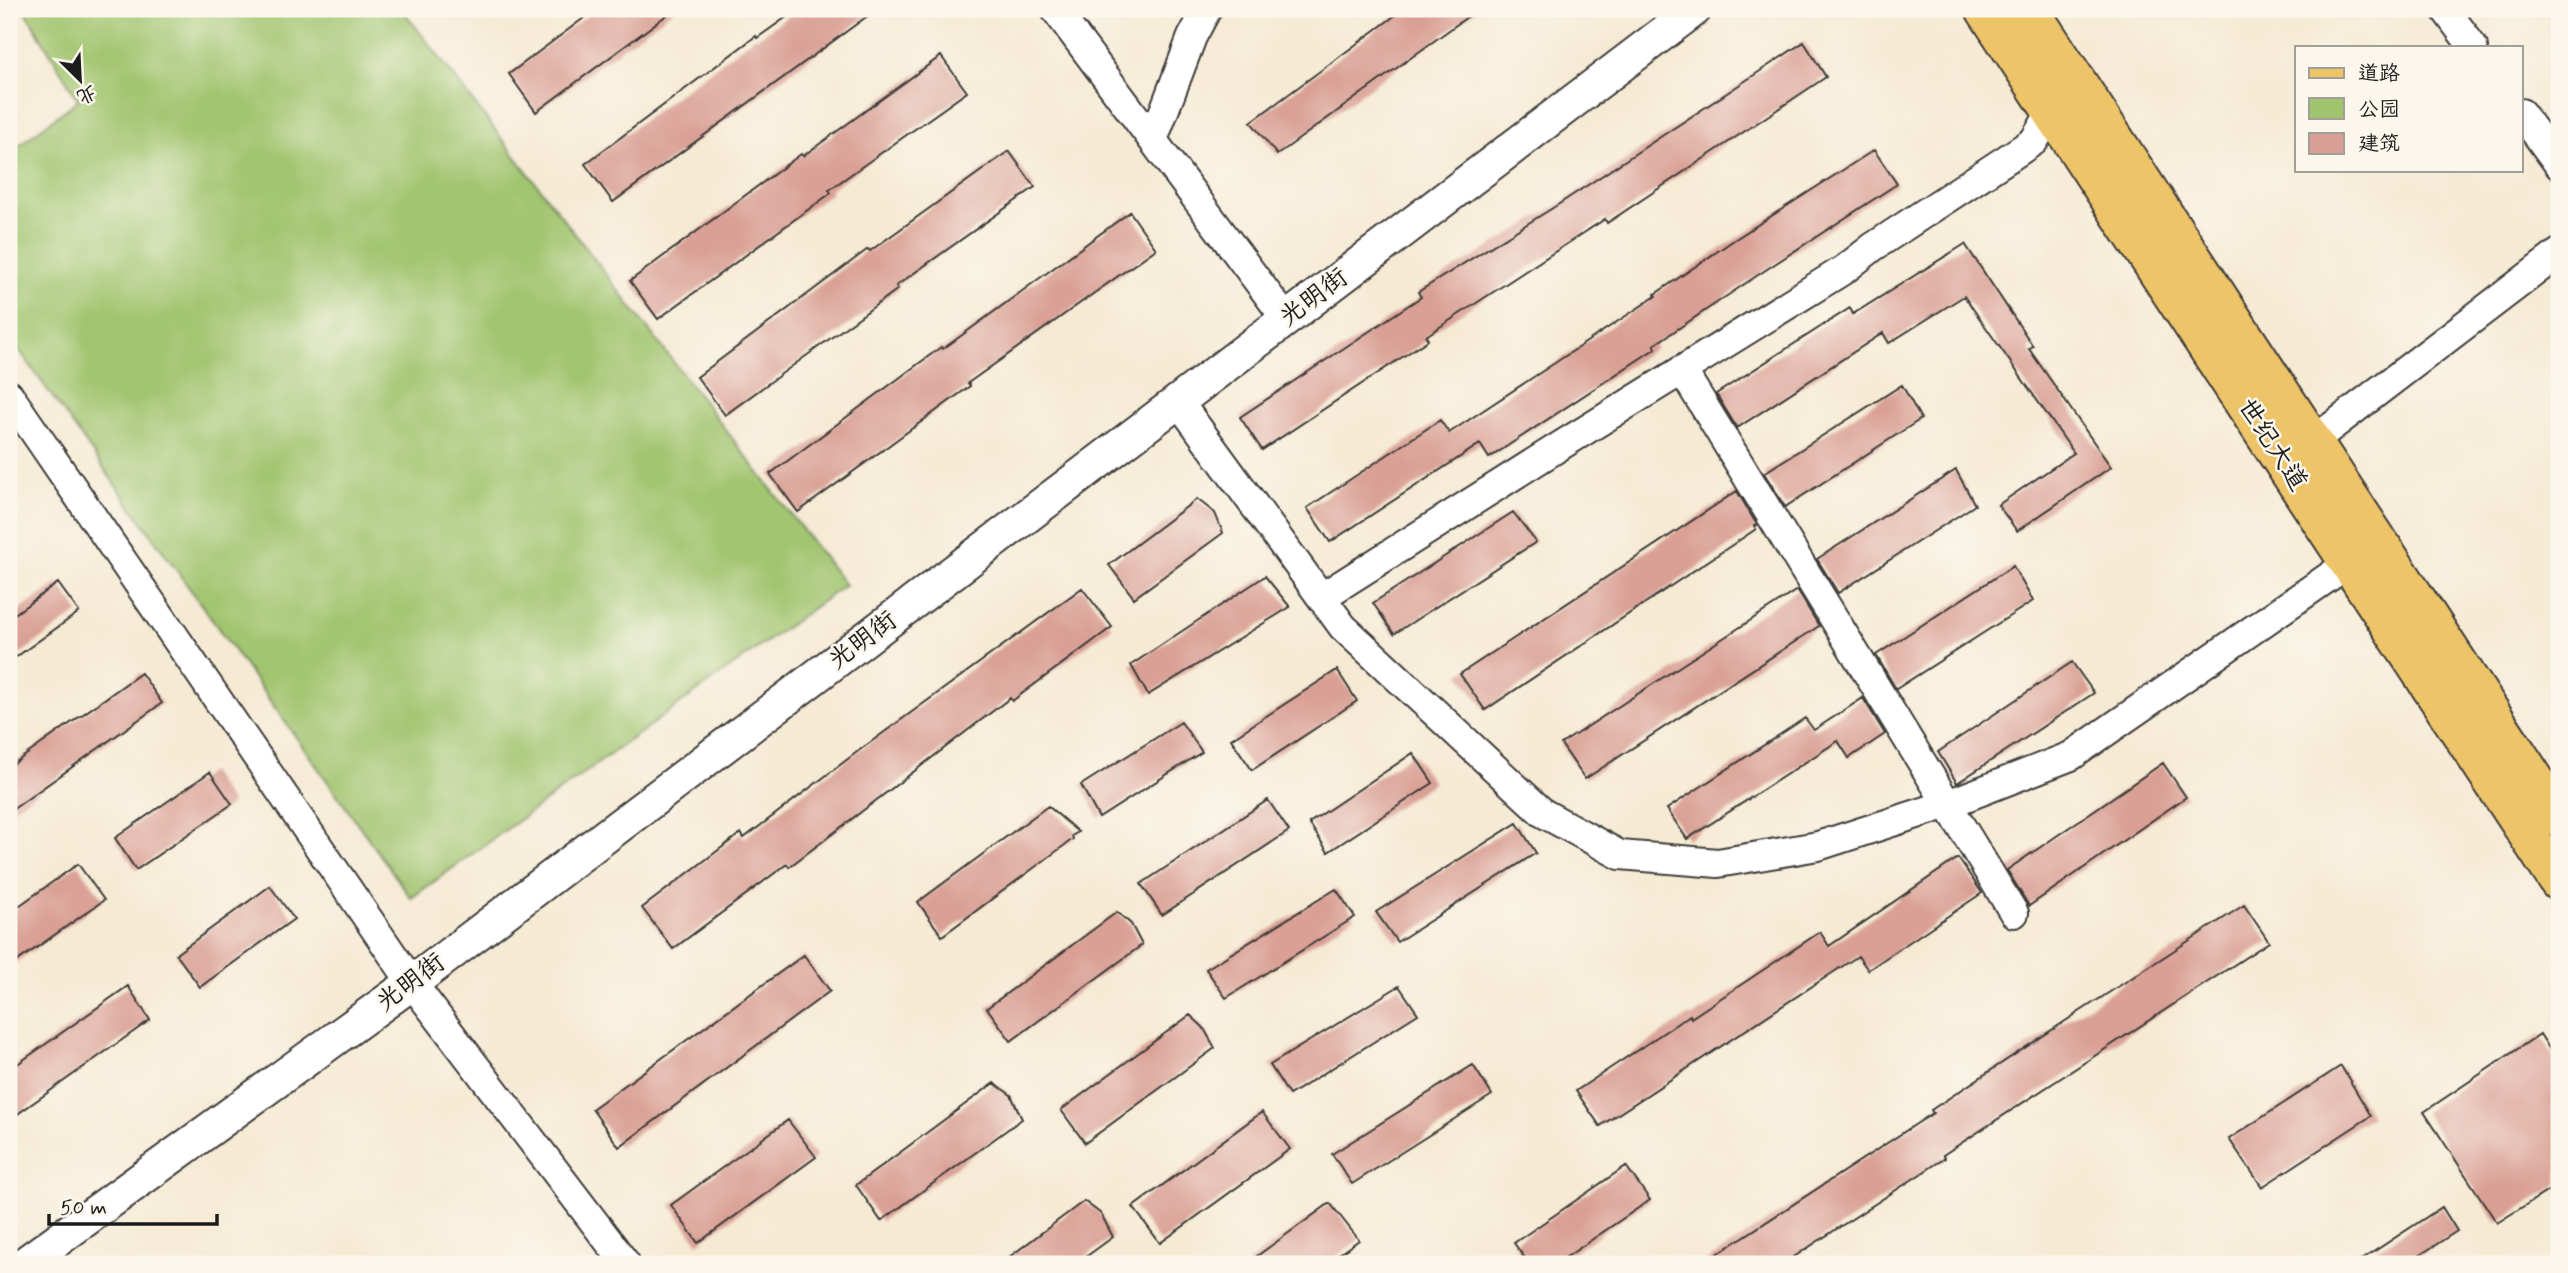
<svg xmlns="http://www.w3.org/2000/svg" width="2568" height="1273" font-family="Mynerve,'LXGW WenKai TC',sans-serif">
  <rect width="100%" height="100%" fill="#fbf7ec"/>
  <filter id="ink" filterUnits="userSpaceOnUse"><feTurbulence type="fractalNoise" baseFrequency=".0143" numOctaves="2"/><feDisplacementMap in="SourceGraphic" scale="14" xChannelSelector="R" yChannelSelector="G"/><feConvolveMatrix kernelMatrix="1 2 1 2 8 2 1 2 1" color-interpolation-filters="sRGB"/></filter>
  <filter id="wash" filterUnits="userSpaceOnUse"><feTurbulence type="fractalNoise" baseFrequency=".00686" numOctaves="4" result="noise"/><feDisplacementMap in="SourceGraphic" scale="28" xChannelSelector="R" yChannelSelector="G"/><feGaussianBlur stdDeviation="1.57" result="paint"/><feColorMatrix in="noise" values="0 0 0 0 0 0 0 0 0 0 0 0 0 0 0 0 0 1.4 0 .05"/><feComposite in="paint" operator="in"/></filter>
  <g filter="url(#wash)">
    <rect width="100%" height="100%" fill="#f5ead4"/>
    <path fill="#a1c56f" stroke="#5e7046" stroke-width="2" d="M 24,9 L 402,9 L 845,585 L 411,898 L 9,336 L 9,153 L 78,100 Z"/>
    <g id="blocks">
      <path fill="#daa095" d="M 596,9 L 675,9 L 536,112 L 509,74 Z
        M 798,9 L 877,9 L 613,202 L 585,164 L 756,36 L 757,38 Z
        M 1404,9 L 1478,9 L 1277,155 L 1251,122 Z
        M 1804,42 L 1826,77 L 1607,223 L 1605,219 L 1426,336 L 1428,340 L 1262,450 L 1240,417 L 1421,297 L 1418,292 L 1559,204 Z
        M 941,56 L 967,92 L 829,190 L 831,193 L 658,319 L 630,281 L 801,154 L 803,156 Z
        M 1874,150 L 1897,184 L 1758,275 L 1654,345 L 1656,348 L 1489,458 L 1480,444 L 1330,542 L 1307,508 L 1440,420 L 1449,433 L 1656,296 L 1655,294 L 1734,240 Z
        M 1009,151 L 1035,187 L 896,286 L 898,289 L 725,415 L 697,377 L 868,249 L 870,251 Z
        M 1130,212 L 1156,249 L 968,383 L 970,386 L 798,512 L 770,474 L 941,347 L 943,349 Z
        M 1965,244 L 2033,346 L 2029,349 L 2111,467 L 2017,531 L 1998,505 L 2074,453 L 1964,296 L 1889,343 L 1883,333 L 1737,428 L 1716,394 L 1850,308 L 1853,314 Z
        M 1902,385 L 1921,419 L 1785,507 L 1764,473 Z
        M 1956,470 L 1975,505 L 1838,593 L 1817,559 Z
        M 1737,491 L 1757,525 L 1754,526 L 1756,529 L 1485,710 L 1460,674 Z
        M 1197,499 L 1215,513 L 1223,533 L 1134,598 L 1109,565 Z
        M 1513,512 L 1536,542 L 1394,634 L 1373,603 Z
        M 2013,566 L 2033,601 L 1896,689 L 1876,655 Z
        M 1265,576 L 1290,607 L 1148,695 L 1131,665 Z
        M 58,583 L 79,612 L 9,662 L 9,618 Z
        M 1082,588 L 1112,627 L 1012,701 L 1010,698 L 789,867 L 787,864 L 673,949 L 642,908 L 741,833 L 744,838 L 857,752 Z
        M 1797,590 L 1819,626 L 1585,779 L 1561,744 Z
        M 2072,662 L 2094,693 L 1957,783 L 1938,752 Z
        M 1337,670 L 1357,701 L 1252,770 L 1231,739 Z
        M 141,673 L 162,703 L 9,812 L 9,767 Z
        M 1863,698 L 1885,734 L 1849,758 L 1838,741 L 1687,839 L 1667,809 L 1805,718 L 1814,730 Z
        M 1181,722 L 1202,752 L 1099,818 L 1081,785 Z
        M 1413,753 L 1433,783 L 1328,852 L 1309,823 Z
        M 2163,763 L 2186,797 L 2029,906 L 2007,870 Z
        M 210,772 L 232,804 L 136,870 L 115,838 Z
        M 1268,800 L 1289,831 L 1162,915 L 1141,884 Z
        M 1048,806 L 1078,832 L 1072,836 L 1073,839 L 942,936 L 918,902 Z
        M 1517,823 L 1536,853 L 1397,942 L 1376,912 Z
        M 1958,858 L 1982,893 L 1868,970 L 1858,956 L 1600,1126 L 1576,1091 L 1690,1015 L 1691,1018 L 1820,932 L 1829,946 Z
        M 78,864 L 104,900 L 9,967 L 9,913 Z
        M 270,886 L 294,919 L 200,987 L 176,954 Z
        M 1336,889 L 1355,917 L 1226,998 L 1206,969 Z
        M 2244,905 L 2269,942 L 1943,1155 L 1945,1158 L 1783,1264 L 1702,1264 L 1933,1113 L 1931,1110 L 2076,1014 Z
        M 1117,912 L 1131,924 L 1142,945 L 1011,1041 L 987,1008 Z
        M 804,955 L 830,991 L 619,1147 L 592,1109 Z
        M 128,986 L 150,1020 L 9,1120 L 9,1070 Z
        M 1399,986 L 1418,1014 L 1289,1095 L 1270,1065 Z
        M 1190,1015 L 1203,1027 L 1215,1048 L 1085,1143 L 1061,1110 Z
        M 2540,1034 L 2559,1064 L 2559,1184 L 2497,1223 L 2424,1112 Z
        M 1473,1065 L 1492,1095 L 1352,1184 L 1332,1154 Z
        M 2341,1066 L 2371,1116 L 2262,1187 L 2229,1139 Z
        M 994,1083 L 1011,1095 L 1022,1119 L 881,1221 L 856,1185 Z
        M 1262,1112 L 1290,1149 L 1160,1243 L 1133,1207 Z
        M 788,1120 L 816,1157 L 698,1243 L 671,1205 Z
        M 1626,1166 L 1650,1200 L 1556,1264 L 1529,1264 L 1514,1243 Z
        M 1084,1201 L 1101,1214 L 1113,1237 L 1076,1264 L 1000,1264 Z
        M 1330,1203 L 1359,1240 L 1325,1264 L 1246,1264 Z
        M 2442,1207 L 2457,1231 L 2406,1264 L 2355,1264 Z"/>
    </g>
  </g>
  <g filter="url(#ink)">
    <use href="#blocks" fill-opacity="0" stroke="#3d3b38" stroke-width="2"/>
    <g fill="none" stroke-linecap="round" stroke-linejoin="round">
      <g stroke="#3d3b38" stroke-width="32">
        <path id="minor" d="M 1055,9 L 1286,319
          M 2445,9 L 2473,47
          M 2521,113 L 2559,165
          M 1153,140 L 1192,37 L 1207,9
          M 1682,370 L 2014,913
          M 9,395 L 412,983 L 626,1264
          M 1178,401 L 1343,627 L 1543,813 L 1620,855 L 1718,863 L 1818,846 L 1948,804 L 2071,756 L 2349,563
          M 2313,441 L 2559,253
          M 1322,597 L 1560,446 L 1845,269 L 1873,247 L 2034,141 L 2052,111 L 2064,99"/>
      </g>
      <g stroke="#3d3b38" stroke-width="37">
        <path id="tertiary" d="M 24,1264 L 412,983 L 1695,9"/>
      </g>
      <g stroke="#3d3b38" stroke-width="42">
        <path id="primary" d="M 1985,9 L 2559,882
          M 2029,9 L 2559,817"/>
      </g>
      <use href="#minor" stroke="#fff" stroke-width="28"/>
      <use href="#tertiary" stroke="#fff" stroke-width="33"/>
      <use href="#primary" stroke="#eec469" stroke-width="38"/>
    </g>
  </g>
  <g text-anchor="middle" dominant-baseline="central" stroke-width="5" stroke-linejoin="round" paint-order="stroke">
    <g font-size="26" fill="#1c1c1c" stroke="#fbf7ec">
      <text transform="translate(1314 298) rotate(-37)">光明街</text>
      <text transform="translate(2272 445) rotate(57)">世纪大道</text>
      <text transform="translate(863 641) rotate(-37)">光明街</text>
      <text transform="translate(411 983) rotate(-37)">光明街</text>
    </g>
  </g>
  <rect width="2568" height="1273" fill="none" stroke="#fbf7ec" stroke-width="35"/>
  <rect x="2295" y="46" width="228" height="126" fill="#fbf7ec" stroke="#a29f99" stroke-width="2"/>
  <rect x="2309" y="68" width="35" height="10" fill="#eec469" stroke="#a29f99" stroke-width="2"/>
  <text x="2358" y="80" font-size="21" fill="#1c1c1c">道路</text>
  <rect x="2309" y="98" width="35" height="21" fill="#a1c56f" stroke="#a29f99" stroke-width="2"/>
  <text x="2358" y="116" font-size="21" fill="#1c1c1c">公园</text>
  <rect x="2309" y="133" width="35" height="21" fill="#daa095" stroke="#a29f99" stroke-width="2"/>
  <text x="2358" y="150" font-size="21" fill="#1c1c1c">建筑</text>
  <g transform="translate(80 80) rotate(156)" stroke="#fbf7ec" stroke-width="5" paint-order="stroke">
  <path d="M0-5L12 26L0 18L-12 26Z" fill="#1c1c1c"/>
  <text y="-10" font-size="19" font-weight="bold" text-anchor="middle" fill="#1c1c1c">北</text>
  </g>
  <path d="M49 1214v10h168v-10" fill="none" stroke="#1c1c1c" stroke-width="3.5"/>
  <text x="60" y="1214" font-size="21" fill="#1c1c1c" stroke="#fbf7ec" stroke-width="5" paint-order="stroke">50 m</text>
</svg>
